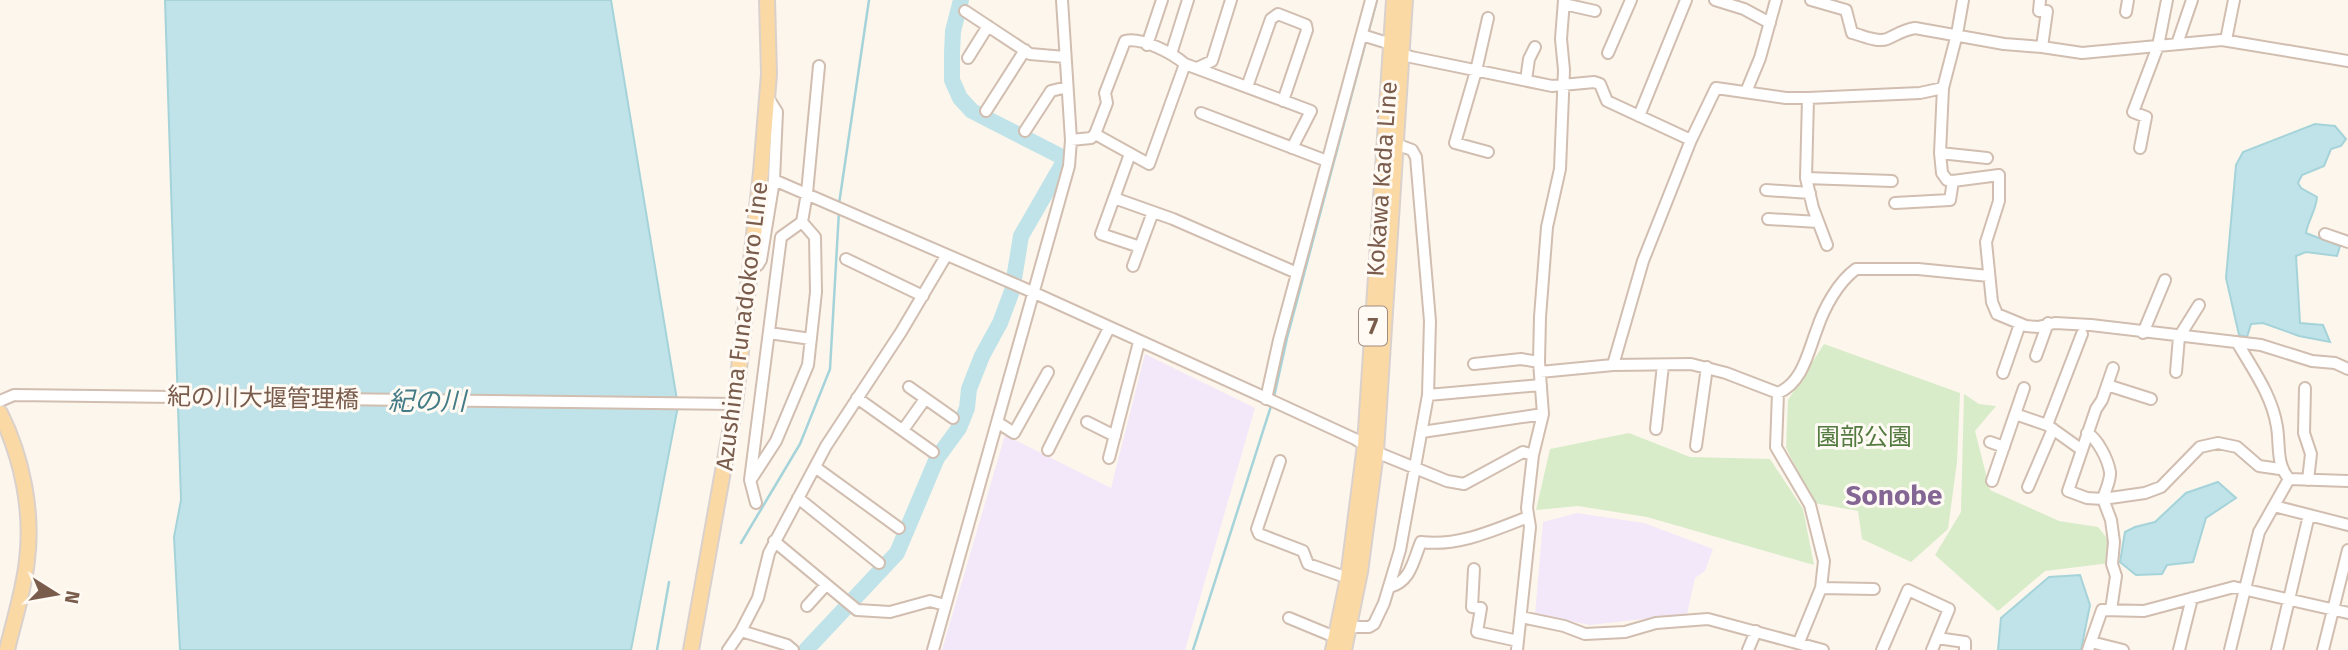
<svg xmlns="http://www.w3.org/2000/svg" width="2348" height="650" font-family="'Fira Sans','Noto Sans JP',sans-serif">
  <rect width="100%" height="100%" fill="#fdf6ec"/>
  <path fill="#f3e8fa" d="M 1145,354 L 1255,408 L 1185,650 L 942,650 L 1005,435 L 1111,488 Z
    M 1577,513 L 1644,523 L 1713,549 L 1705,571 L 1695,578 L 1687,614 L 1590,625 L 1535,614 L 1543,522 Z"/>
  <path fill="#d8ecc9" d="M 1824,344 L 1960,393 L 1957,462 L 1948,529 L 1911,562 L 1862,539 L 1858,511 L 1814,503 L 1786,448 L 1788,400 Z
    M 1964,394 L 1979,404 L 1996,406 L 1975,431 L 1990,490 L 2059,521 L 2098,527 L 2111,543 L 2110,563 L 2045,571 L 1998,611 L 1935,555 L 1961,512 Z
    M 1629,433 L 1690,457 L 1770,459 L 1803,509 L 1814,565 L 1647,517 L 1578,506 L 1536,510 L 1550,449 Z"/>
  <path fill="#bfe3e8" stroke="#a5d3da" stroke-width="2" d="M 165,0 L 611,0 L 678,406 L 631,650 L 180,650 L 174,537 L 181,500 Z
    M 2315,124 L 2335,126 L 2346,139 L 2341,146 L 2331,149 L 2324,166 L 2302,175 L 2298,183 L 2301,188 L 2317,197 C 2316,211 2308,220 2306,233 L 2340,246 L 2337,256 L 2306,252 L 2296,256 L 2300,323 L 2323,325 L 2330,342 L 2299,336 L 2263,323 L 2251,324 L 2247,337 L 2239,335 L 2226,278 L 2236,165 L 2243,152 Z
    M 2218,482 L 2236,498 L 2206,518 L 2193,562 L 2167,565 L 2162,574 L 2136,575 L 2120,562 L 2125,532 L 2135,527 L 2155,522 L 2186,493 Z
    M 2080,575 L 2090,605 L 2081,650 L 1998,650 L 2001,618 L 2049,577 Z"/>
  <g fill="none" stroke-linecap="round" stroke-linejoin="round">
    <path stroke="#a5d3da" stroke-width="2.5" d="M 1368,34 L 1377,0
      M 839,204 L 869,0
      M 1274,397 L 1287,338 L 1366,41
      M 741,543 L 800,444 L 830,369 L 839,211
      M 657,650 L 669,582
      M 1193,650 L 1272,403"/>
    <path stroke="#bfe3e8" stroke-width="16" d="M 806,650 L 897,553 L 937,458 L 959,428 L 967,408 L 969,389 L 982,356 L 1000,323 L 1012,291 L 1021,236 L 1062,165 L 1064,158 L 972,111 L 960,98 L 952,80 L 952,53 L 953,31 L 961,0"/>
    <g stroke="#d1beb0" stroke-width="14">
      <path id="minor" d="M 1715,0 L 1744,9 L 1770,23
        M 1811,0 L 1846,10 L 1852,33 C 1862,35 1877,43 1887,39 C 1898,34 1903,30 1915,28 L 2004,44 L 2042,47 L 2082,53 L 2222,40 L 2348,61
        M 1963,0 L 1957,34 L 1943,88 L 1940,153 L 1942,173 L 1947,180 L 1953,181 L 1999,175 L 1999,201 L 1986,242 L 1992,302 L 1997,314 L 2026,326 L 2038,327 L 2055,323 L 2091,325 L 2261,345 L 2312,361 L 2335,363 L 2348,369
        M 2040,0 L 2039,11 L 2047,11 L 2042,47
        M 1564,4 L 1595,11
        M 965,11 L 1030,54 L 1065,57
        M 2126,12 L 2128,0
        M 1362,35 L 1391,44 L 1402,54 L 1411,57 L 1552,86 L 1594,82 L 1600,84 L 1607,101 L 1691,140
        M 2226,40 L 2234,0
        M 2177,44 L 2192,0
        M 1147,45 L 1162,0
        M 1608,53 L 1631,0
        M 1171,54 L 1188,0
        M 968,58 L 988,26
        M 1197,68 L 1212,61 L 1231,0
        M 1526,80 L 1529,59 L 1535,47
        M 1247,87 L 1271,19 L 1278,14 L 1306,25 L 1307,30 L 1283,101
        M 1746,92 L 1760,58 L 1776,0
        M 767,96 L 777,112 L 774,180
        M 1808,98 L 1806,178 L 1813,208 L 1827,245
        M 986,111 L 1025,50
        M 1201,113 L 1327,161
        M 1639,116 L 1686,0
        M 1025,131 L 1051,91 L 1067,87
        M 1095,134 L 1107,103 L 1105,93 L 1125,41 C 1142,37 1172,53 1185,64 L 1311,111 L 1292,148
        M 1071,140 L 1091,138 L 1095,134 L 1149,164 L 1185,64
        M 2140,148 L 2146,117 L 2133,112 L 2158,46 L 2167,0
        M 1488,152 L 1455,143 L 1476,71 L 1488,18
        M 1940,153 L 1987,158
        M 1130,154 L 1101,234 L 1140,247
        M 1806,178 L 1892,181
        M 1766,190 L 1810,193
        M 1114,198 L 1173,219 L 1297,273
        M 1895,203 L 1950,200 L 1953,181
        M 1768,219 L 1818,222
        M 2325,234 L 2348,242
        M 846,259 L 923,296
        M 1133,266 L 1153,212
        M 751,268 L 758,265 L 761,260 L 774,180 L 1028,290 L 1277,403 L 1355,439 L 1376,452 L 1447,481 L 1464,484 L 1523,452 L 1533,455
        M 769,333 L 811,339
        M 2143,333 L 2165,280
        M 2237,342 C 2253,370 2272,395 2277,427 C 2280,446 2276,464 2289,479 L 2348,481
        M 2036,356 L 2048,323
        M 1474,364 L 1521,359 L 1539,362
        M 1613,365 L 1643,261 L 1691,140 L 1716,88 L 1786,98 L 1808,98 L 1920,93 L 1943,88
        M 1540,372 L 1613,365 L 1691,364 L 1726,373 L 1778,393 C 1803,382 1808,352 1817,329 C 1824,308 1838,282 1856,269 L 1918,269 L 1989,276
        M 2176,372 L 2179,337 L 2199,305
        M 2003,373 L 2020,324
        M 2107,385 L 2151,399
        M 909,387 L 953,418
        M 2305,388 L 2304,433 L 2311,454 L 2308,480
        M 1778,393 L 1776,447 L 1810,505 L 1824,561 L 1821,588 L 1799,642
        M 1428,395 L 1541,385
        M 857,398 L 933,452
        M 1266,399 L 1279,340 L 1371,0
        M 0,401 L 14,395 L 735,404
        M 2015,414 L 2047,425 L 2082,450
        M 997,422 L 1014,433 L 1048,372
        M 1087,422 L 1115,436
        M 2047,425 L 2082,334
        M 1656,429 L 1663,365
        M 903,430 L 925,399
        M 1422,432 L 1543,414
        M 2087,433 C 2098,439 2108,460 2110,472 C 2111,480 2105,491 2103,499 L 2145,493 L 2161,487 L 2200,447 L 2218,443 L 2237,447 L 2259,466 L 2280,469
        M 1990,442 L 2004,447
        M 1696,446 L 1707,367
        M 1048,450 L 1109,328
        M 1109,458 L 1139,342
        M 1280,461 L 1257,529 L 1259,534 L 1303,551 L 1308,564 L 1348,578
        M 815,467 L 899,528
        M 752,478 L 776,441 L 808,365 L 816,292 L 815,237 L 802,222
        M 1992,481 L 2024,388
        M 2028,487 L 2053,429
        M 798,498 L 879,563
        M 756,503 L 750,480 L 781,237 L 802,222 L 807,193 L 819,66
        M 2274,506 L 2348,525
        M 774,541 L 857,610 L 890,612 L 930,601 L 945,605
        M 1474,569 L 1472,607 L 1481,608 L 1477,632 L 1518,641
        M 1390,587 C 1411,581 1413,561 1421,542 C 1458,547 1494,530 1528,517
        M 1821,588 L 1874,589
        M 807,606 L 826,585
        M 2111,610 L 2116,576 L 2112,564 L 2114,542 L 2111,520 L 2103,499 L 2087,498 L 2068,491 L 2096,409 L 2102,400 L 2113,368
        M 1521,617 L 1564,626 L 1585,634 L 1625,632 L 1656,623 L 1708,619 L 1823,650
        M 1289,618 L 1335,637
        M 1350,627 L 1369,627 L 1374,624 L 1384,603 L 1400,550 L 1428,395 L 1430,321 L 1416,157 L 1412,150 L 1396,144
        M 741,631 L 787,645 L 793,650
        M 1937,638 L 1965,642 L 1965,650
        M 2091,642 L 2123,650
        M 728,650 L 741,631 L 758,598 L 769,553 L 826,446 L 901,332 L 946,256
        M 933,650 L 1069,166 L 1071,140 L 1062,0
        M 1517,650 L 1530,527 L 1527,508 L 1533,455 L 1543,414 L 1539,362 L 1540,317 L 1547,227 L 1560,169 L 1564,70 L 1561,39 L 1564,0
        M 1748,650 L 1756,631
        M 1882,650 L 1908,590 L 1949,609 L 1932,650
        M 2088,650 L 2102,610 L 2144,611 L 2234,587 L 2348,613
        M 2179,650 L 2192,598
        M 2230,650 L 2259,532 L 2289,479
        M 2277,650 L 2309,515
        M 2323,650 L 2348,550"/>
    </g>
    <g stroke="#dad1cd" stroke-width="18">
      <path id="major" d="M 0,413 C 22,457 33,511 27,560 C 24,590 14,620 7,650
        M 691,650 L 735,404 L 761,172 L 769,74 L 767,0
        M 1333,650 L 1348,578 L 1365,445 L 1394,0
        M 1344,650 L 1360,572 L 1376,452 L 1405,0"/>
    </g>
    <use href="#minor" stroke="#fff" stroke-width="10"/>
    <use href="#major" stroke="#fbd9a5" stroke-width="14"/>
  </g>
  <g text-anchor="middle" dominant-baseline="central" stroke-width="6" stroke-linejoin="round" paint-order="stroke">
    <rect fill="#fffaf3" stroke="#a28b7f" stroke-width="2" x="1359" y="306.5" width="28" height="39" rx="5"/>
    <g font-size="23" font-weight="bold" fill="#7a5c4d">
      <text x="1373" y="326">7</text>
    </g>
    <g font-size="24" fill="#7a5c4d" stroke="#fffaf3">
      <text transform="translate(1382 179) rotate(-86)">Kokawa Kada Line</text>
      <text transform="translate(742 326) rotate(-83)">Azushima Funadokoro Line</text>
      <text transform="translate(263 398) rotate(1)">紀の川大堰管理橋</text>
    </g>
    <g font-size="24" fill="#537a41" stroke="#fffaf3">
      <text x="1864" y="437">園部公園</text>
    </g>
    <g font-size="26" font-style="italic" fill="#437c86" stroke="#fffaf3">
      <text x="427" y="401">紀の川</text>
    </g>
    <g font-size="28" font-weight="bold" fill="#846695" stroke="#fffaf3">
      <text x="1894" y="495">Sonobe</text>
    </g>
  </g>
  <g transform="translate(56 594) rotate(101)" stroke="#fffaf3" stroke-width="5" paint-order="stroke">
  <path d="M0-5L12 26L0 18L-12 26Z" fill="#7a5c4d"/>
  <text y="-10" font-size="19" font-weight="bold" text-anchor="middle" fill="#7a5c4d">N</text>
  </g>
</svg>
